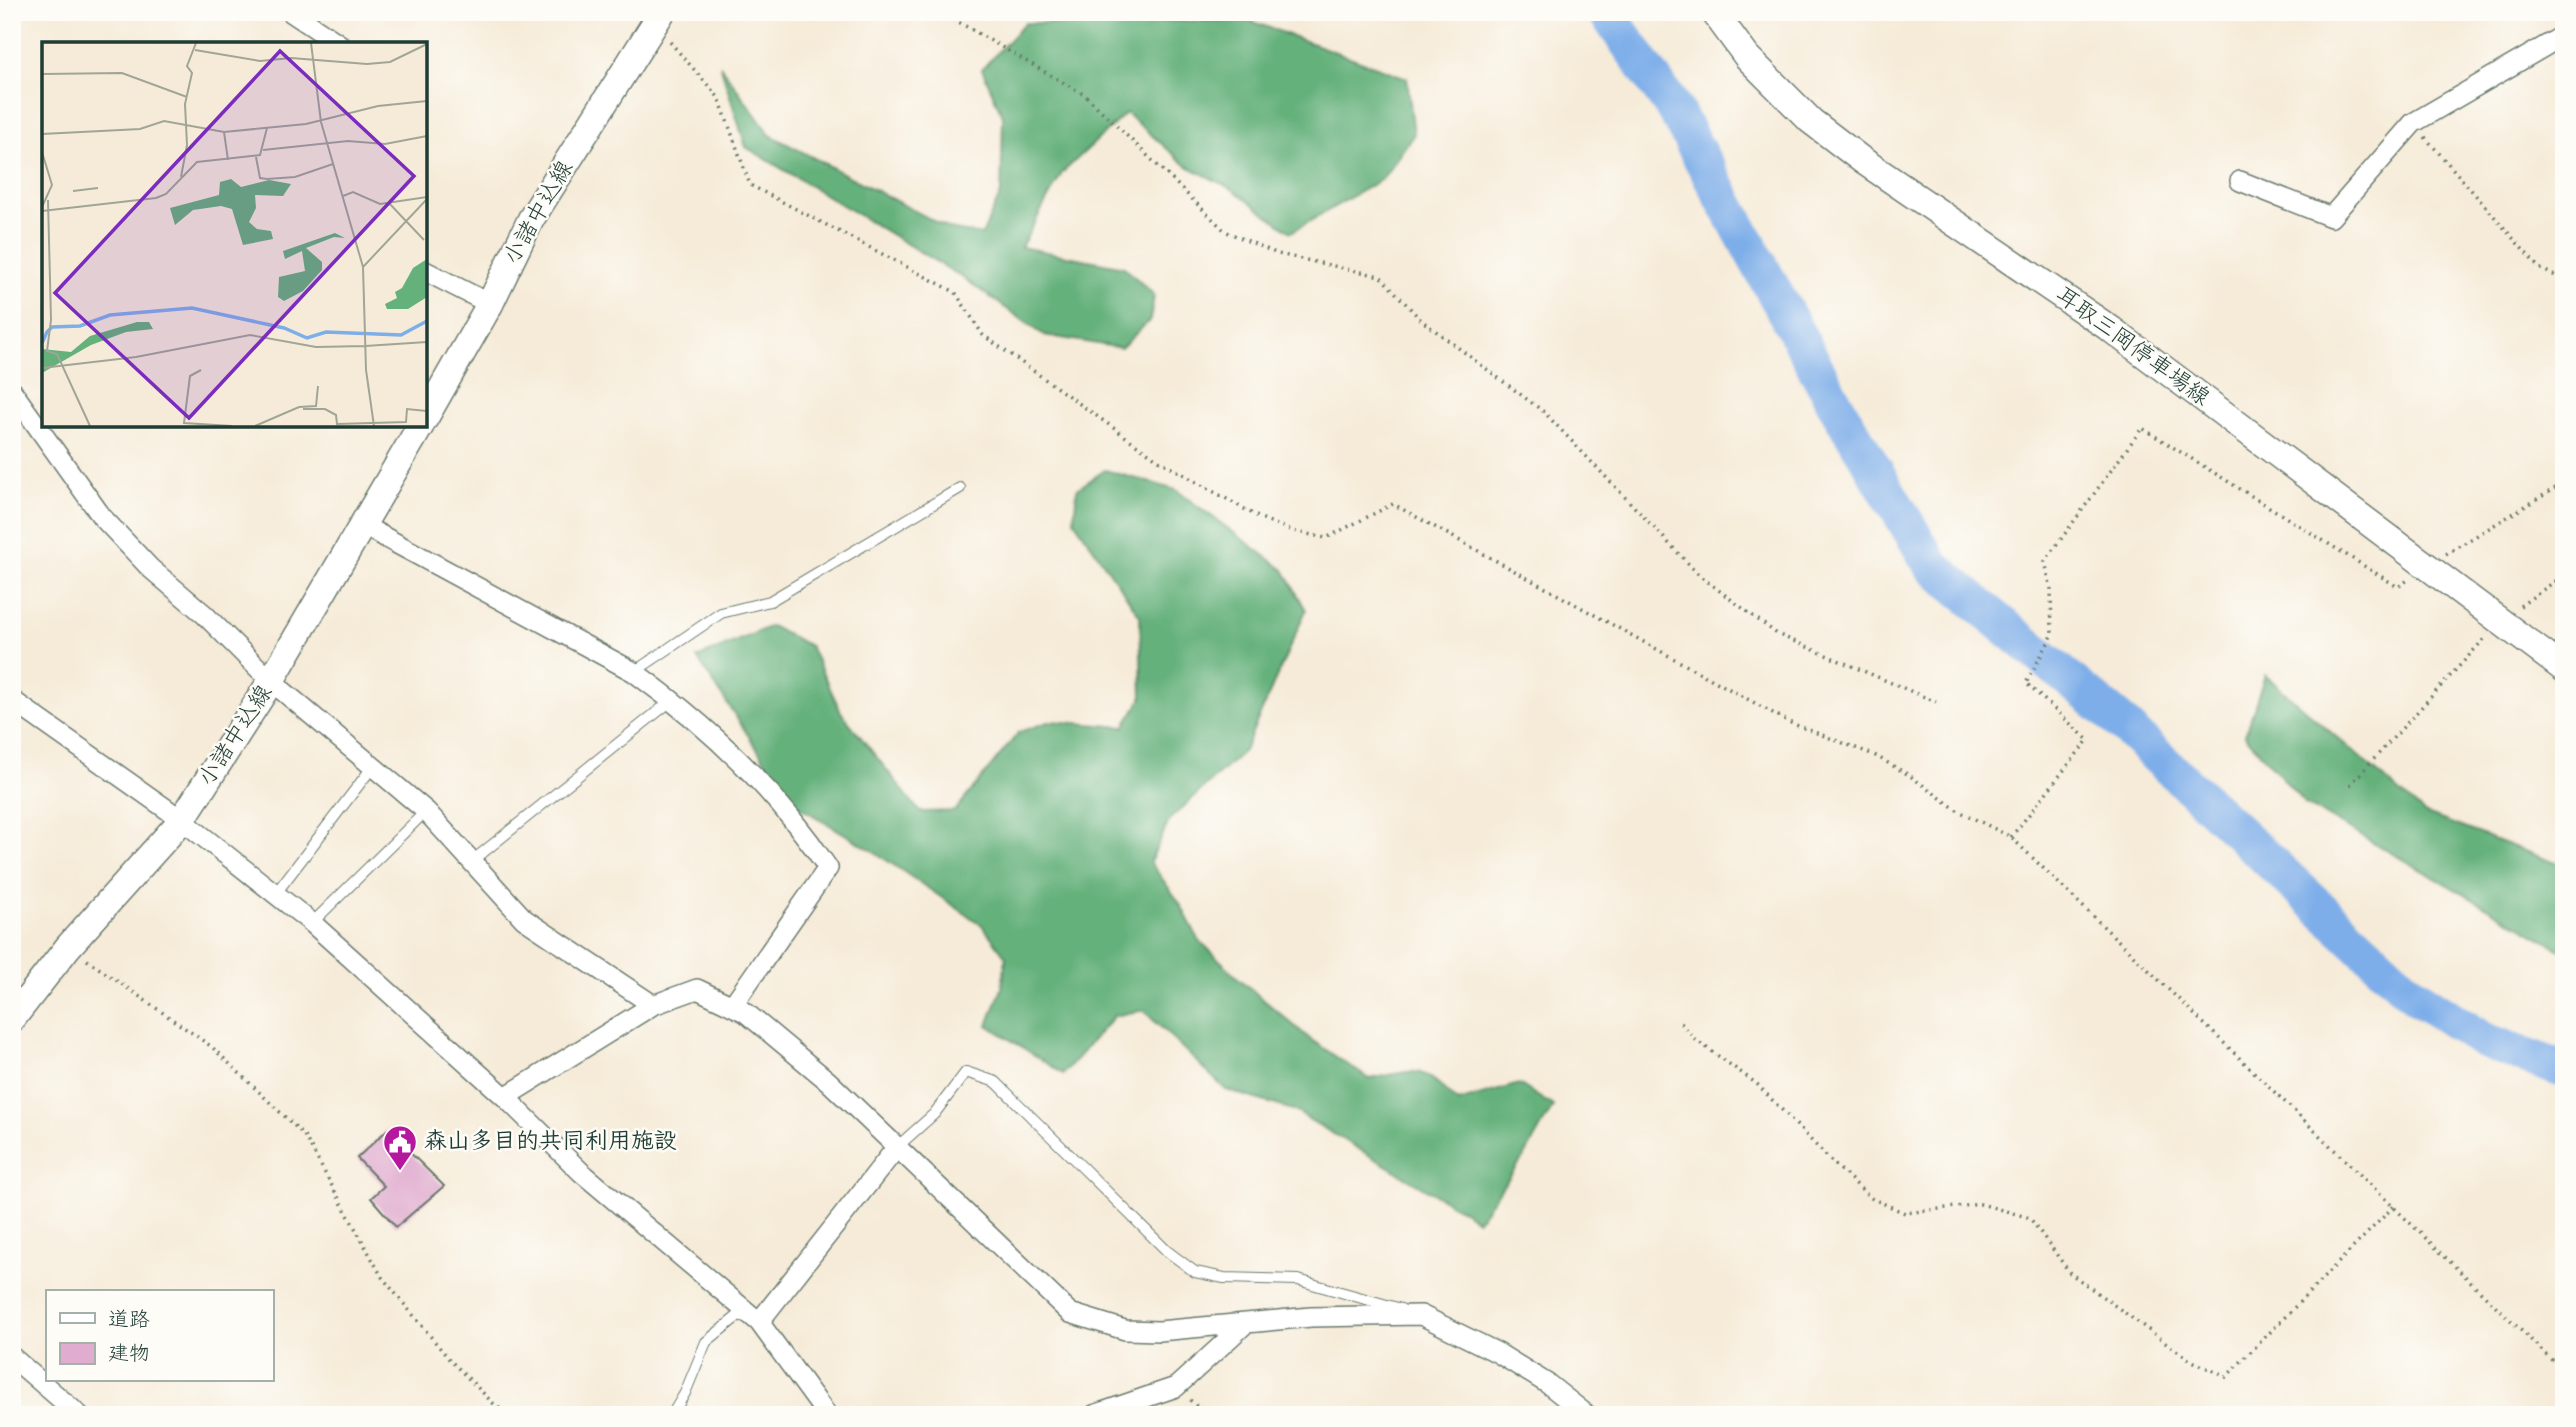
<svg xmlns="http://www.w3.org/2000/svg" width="2576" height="1427" font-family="Kalam,'Klee One',sans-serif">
  <rect width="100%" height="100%" fill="#fdfcf7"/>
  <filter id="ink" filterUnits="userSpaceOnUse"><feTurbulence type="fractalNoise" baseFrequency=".0143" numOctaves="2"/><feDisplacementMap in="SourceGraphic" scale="14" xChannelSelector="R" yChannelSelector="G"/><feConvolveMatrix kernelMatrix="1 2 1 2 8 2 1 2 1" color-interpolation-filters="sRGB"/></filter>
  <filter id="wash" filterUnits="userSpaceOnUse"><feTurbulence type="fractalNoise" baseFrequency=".00686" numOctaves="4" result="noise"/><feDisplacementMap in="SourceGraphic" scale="28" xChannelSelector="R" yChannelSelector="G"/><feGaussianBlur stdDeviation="1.57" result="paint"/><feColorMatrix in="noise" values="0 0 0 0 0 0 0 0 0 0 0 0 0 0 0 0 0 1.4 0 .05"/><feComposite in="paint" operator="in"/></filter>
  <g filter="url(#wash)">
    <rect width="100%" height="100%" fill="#f6ebd8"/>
    <path fill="#65b17b" stroke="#427758" stroke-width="2" d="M 1248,20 L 1407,78 L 1414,134 L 1382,179 L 1291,232 L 1232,189 L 1187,166 L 1126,113 L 1062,173 L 1021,247 L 1124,267 L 1154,295 L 1150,320 L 1121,348 L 1044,335 L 960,276 L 746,147 L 720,65 L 770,135 L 949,229 L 982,235 L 1001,193 L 1003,117 L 982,69 L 1025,23 Z
      M 1105,470 L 1176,490 L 1284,570 L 1306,610 L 1244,751 L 1170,819 L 1150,862 L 1179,902 L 1199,940 L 1239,979 L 1310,1039 L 1369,1079 C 1422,1069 1418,1064 1458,1102 L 1519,1084 L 1553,1106 L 1524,1157 L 1478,1220 L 1293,1110 L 1226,1090 L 1143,1010 L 1114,1016 L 1063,1074 L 988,1025 L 1002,988 L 1006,957 L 982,925 L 873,851 L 793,803 L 697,658 L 771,626 L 810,646 L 841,712 L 920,812 L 955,811 L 1019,732 L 1051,721 L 1124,727 L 1142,698 L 1140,616 L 1074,520 L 1077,489 Z
      M 2265,675 L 2424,813 L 2564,866 L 2564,951 L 2305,804 L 2245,735 Z"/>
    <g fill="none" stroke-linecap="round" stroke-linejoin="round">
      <path stroke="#7eaee9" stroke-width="37" d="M 1606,12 L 1675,110 L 1838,409 L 1932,566 L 2117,719 L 2410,992 L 2483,1040 L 2564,1070"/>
    </g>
    <g id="blocks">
      <path fill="#e0accf" d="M 387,1130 L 444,1186 L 396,1227 L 371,1198 L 384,1186 L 357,1158 Z"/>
    </g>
  </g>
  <g filter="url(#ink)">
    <use href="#blocks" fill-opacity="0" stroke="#6a7a6d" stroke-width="2"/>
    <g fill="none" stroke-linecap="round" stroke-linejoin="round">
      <g stroke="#6a7a6d" stroke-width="12">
        <path id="service" d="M 634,672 L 721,613 L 770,601 L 960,488
          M 471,862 L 672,700
          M 276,893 L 374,765
          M 312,923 L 426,811
          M 897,1147 L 934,1114 L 966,1072 L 996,1082 L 1167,1251 L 1195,1272 L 1224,1278 L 1298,1280 L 1401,1309
          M 672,1415 L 685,1393 L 706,1342 L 739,1315 L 748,1318"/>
      </g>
      <g stroke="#6a7a6d" stroke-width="22">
        <path id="minor" d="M 291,12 L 339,44
          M 2240,181 L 2331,217 L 2413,123 L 2564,35
          M 425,271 L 490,304
          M 12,391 L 102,517 L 150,568 L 204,614 L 271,681 L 426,811 L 524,919 L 653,1005
          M 364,526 L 634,672 C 710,727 776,790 828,868 L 732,1006
          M 12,700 L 182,820 L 312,923 L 505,1097 L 581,1172 L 759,1322 L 827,1415
          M 505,1097 L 653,1005 L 697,989 L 745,1012 L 828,1081 L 1070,1313 L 1125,1330 L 1159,1331 L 1311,1317 L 1421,1315 L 1498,1353 L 1548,1384 L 1587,1415
          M 759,1322 L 897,1147
          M 12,1357 L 79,1415
          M 1094,1415 L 1176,1387 L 1245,1324"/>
      </g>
      <g stroke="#6a7a6d" stroke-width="29">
        <path id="secondary" d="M 1714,12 L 1747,57 L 1811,121 L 1862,160 L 2112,330 L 2564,669
          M 425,418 L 490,304 L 531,219 L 662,12
          M 12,1019 L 68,947 L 182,820 L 271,681 L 421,425"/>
      </g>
      <path stroke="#6a7a6d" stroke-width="3.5" stroke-dasharray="2 5" stroke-linecap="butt" d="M 941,12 L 1085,95 L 1225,231 L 1278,254 L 1380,276 L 1421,320 L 1544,412 L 1700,576 L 1777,634 L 1936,702
        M 670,42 L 719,98 L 750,185 L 955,292 L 983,335 L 1157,459 L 1258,517 L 1293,531 L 1326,538 L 1393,504 L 1791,723 L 1874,755 L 1909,775 L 1957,810 L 2011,837 L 2564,1372
        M 2425,137 L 2539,268 L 2564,280
        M 2446,554 L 2564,483
        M 2520,606 L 2564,575
        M 2350,785 L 2486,637
        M 2011,837 L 2088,740 L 2026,683 L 2052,636 L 2051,589 L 2045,561 L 2142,428 L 2398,587 L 2408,580
        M 87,960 L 212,1047 L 304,1135 L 382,1277 L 449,1359 L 495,1405 L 510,1415
        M 1681,1023 L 1696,1040 L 1757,1084 L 1830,1160 L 1871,1198 L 1905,1213 L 1981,1204 L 2030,1218 L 2070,1273 L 2190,1360 L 2226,1377 L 2394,1206
        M 1190,1400 L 1206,1415"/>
      <use href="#service" stroke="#fff" stroke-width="10"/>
      <use href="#minor" stroke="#fff" stroke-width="19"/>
      <use href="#secondary" stroke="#fff" stroke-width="26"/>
    </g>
  </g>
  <defs>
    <g id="civic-pin" transform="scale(1.75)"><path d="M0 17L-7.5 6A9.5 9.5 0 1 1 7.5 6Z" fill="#b5179e" stroke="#fdfcf7"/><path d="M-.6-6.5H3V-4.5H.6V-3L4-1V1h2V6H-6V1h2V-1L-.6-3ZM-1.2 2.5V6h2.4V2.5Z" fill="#fff"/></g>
  </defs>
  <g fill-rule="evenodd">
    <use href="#civic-pin" x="400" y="1142"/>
  </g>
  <g text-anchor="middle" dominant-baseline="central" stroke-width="5" stroke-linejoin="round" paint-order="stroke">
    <g font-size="23" fill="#1f3d34" stroke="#fdfcf7">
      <text transform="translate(539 213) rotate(-60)">小諸中込線</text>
      <text transform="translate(2132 347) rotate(36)">耳取三岡停車場線</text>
      <text transform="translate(236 736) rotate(-57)">小諸中込線</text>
    </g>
    <g font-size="23" font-weight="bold" fill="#1f3d34" stroke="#fdfcf7" text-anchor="start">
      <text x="424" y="1142">森山多目的共同利用施設</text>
    </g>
  </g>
  <g transform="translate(42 42)">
    <rect width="385" height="385" fill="#f6ebd8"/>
    <path d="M 189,137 L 199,145 L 227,138 L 249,142 L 241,154 L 213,153 L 214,166 L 207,180 L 215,187 L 229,189 L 231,197 L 201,203 L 190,167 L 179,164 L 151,168 L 133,183 L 128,166 L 177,153 L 178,140 ZM 293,191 L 303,196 L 292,195 L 264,206 L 280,220 L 280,228 L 261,249 L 242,259 L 236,255 L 237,235 L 263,229 L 260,209 L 243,217 L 241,209 ZM 385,217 L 385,255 L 366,267 L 345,267 L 343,262 L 355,256 L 353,250 L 360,246 L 371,226 ZM 95,280 L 107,280 L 111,287 L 84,290 L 49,303 L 0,331 L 0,307 L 29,310 L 48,294 Z" fill="#65b17b"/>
    <path fill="none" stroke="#7eaee9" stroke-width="3.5" d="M 0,301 L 5,290 L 10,285 L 38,284 L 68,273 L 150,266 L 242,286 L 265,296 L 284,290 L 359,293 L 385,279"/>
    <path fill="none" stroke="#a0a596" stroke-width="2" d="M 269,1 L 279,80 L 321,225 L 324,328 L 332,384M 153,8 L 218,19 L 249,16 L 325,22 L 348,20 L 385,2M 0,32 L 80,31 L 145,55M 182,90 L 186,118M 0,92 L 98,87 L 122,79 L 182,90 L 264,82 L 336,64 L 385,59M 221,108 L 306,99 L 343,102 L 385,94M 0,110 L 10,143 L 0,165M 214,115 L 218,136 L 225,137 L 253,135 L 291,122M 139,135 L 145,103 L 143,62 L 150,31 L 145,24 L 154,1M 31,149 L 56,146M 301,154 L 311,150 L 338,162 L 385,155M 6,158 L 9,278 L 5,309 L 15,312 L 48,384M 346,160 L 382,198M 0,169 L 114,156 L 124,152 L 155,120 L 218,113 L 225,86M 321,225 L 385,157M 323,304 L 385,300M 0,326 L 94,315 L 208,293 L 274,305 L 323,304M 159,328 L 148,334 L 142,381 L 190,384M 261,367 L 283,367 L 294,373 L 295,382 L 364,380 L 365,367 L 385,369M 213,384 L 257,365 L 274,364 L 276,344"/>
    <path fill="#7b2cbf" fill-opacity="0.15" stroke="#7b2cbf" stroke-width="3.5" d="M 238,9 L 372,134 L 147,376 L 13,251 Z"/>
    <rect width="385" height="385" fill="none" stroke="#1f3d34" stroke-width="3.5"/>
  </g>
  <rect width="2576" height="1427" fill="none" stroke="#fdfcf7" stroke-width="42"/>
  <rect x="46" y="1290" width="228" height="91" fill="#fdfcf7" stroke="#a4b0a9" stroke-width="2"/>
  <rect x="60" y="1313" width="35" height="10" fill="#ffffff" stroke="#a4b0a9" stroke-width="2"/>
  <text x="108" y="1326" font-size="21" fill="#1f3d34">道路</text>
  <rect x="60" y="1343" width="35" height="21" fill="#e0accf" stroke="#a4b0a9" stroke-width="2"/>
  <text x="108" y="1360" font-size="21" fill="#1f3d34">建物</text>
</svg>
